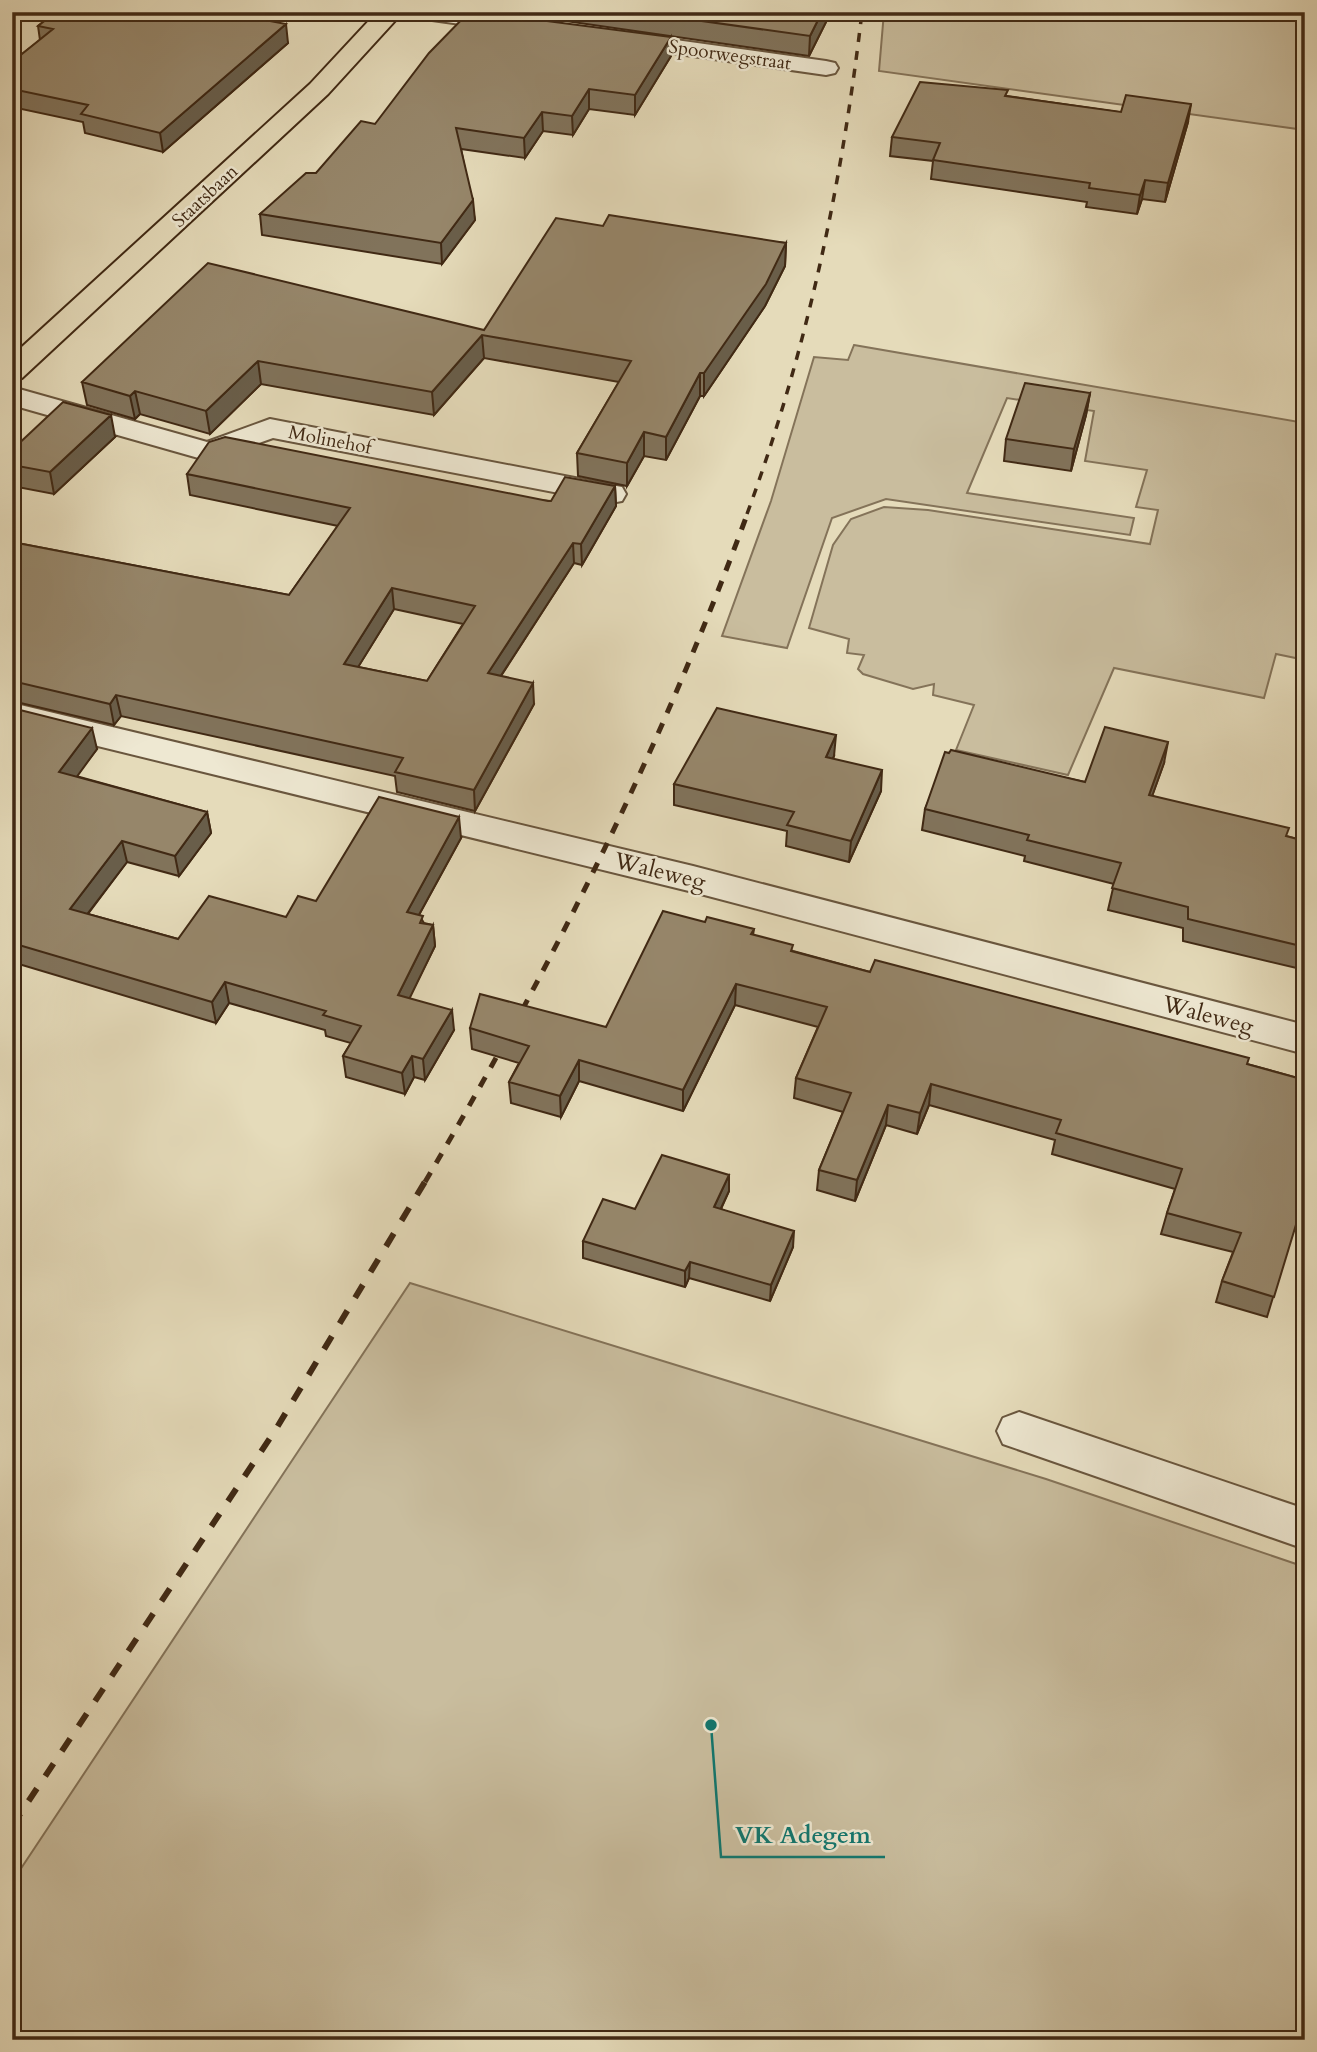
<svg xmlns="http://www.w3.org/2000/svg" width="1317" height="2052" font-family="Cardo,serif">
  <rect width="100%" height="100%" fill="#e5dbba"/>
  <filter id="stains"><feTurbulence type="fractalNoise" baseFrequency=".00286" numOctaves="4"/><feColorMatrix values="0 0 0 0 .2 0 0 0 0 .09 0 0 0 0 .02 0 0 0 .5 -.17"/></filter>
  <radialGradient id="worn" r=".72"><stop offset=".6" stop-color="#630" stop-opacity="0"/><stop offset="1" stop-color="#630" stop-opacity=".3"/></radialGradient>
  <path fill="#c9bd9e" stroke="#847359" stroke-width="2" d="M 884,12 L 1305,12 L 1305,130 L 879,71 Z
    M 854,345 L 1305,423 L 1305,660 L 1276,654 L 1264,698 L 1114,668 L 1068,775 L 956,750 L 974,705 L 933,695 L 934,684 L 913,689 L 863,674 L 858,669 L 864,655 L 847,653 L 849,639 L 809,628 L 833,545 L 851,519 L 884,507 L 928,510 L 1150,544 L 1158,510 L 1136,507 L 1147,470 L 1085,461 L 1094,411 L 1007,398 L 967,493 L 1134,518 L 1130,535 L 886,499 L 832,518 L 787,648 L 722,636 L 771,501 L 814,357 L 848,360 Z
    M 410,1283 L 1046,1479 L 1305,1567 L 1305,2040 L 12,2040 L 12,1882 Z"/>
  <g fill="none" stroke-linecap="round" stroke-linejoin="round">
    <g stroke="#69563e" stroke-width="4">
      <path id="minor" d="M 413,12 L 478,12 L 526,20 L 529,25 L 526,30 L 517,32 L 425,19 L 416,17 Z
        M 618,32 L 826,61 L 835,63 L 838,68 L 835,73 L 826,75 L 609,44 L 606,39 L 609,34 Z
        M 12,387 L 207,442 L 270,419 L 611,485 L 622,487 L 626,494 L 622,501 L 611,503 L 273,438 L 209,461 L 12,405 Z
        M 12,703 L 693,866 L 1305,1025 L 1305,1054 L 693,892 L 12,725 Z
        M 1019,1412 L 1305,1509 L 1305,1549 L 1003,1444 L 997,1431 L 1003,1418 Z"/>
    </g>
    <g stroke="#402914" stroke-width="4">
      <path id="major" d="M 377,12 L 403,12 L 328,94 L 22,378 L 12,381 L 12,356 L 310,84 Z"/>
    </g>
    <use href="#minor" fill="#eee8d2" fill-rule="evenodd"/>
    <use href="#major" fill="#e5dbba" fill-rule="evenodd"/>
    <path stroke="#402914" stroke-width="3.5" stroke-dasharray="9 9" stroke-linecap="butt" d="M 747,514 C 807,351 842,184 862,12"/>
    <path stroke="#402914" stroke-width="5" stroke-dasharray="11 11" stroke-linecap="butt" d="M 425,1182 C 551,969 663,744 748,512"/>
    <path stroke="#402914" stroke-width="6" stroke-dasharray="15 15" stroke-linecap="butt" d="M 12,1826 L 276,1429 L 426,1180"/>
  </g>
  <path fill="#81735b" stroke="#402914" stroke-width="2" fill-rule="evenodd" d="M 56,12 L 287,12 L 278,22 L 288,43 L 163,152 L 85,133 L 83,122 L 12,107 L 12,62 L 40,40 L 38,26 Z
    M 503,12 L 831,12 L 809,56 Z
    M 671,37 L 671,56 L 635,115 L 589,109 L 573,135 L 543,131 L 525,158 L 461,149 L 475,220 L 442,264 L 262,235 L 260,214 L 316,173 L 375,124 Z
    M 1007,96 L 1188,122 L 1165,202 L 1142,199 L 1137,214 L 1086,207 L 1087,202 L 931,179 L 933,161 L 890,156 L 892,137 Z
    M 603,226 L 786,243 L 785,266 L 765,306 L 704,396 L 700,396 L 666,460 L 644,456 L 627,486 L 578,476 L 577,453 L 619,382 L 484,358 L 434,415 L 261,384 L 210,434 L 140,414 L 135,419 L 87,405 L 82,382 L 484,330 Z
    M 1090,393 L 1086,415 L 1071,471 L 1004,461 L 1006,439 Z
    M 115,437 L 54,494 L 12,486 L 12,450 Z
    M 187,474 L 551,501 L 615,486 L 616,506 L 582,565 L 574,563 L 501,676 L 534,704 L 475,811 L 397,792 L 395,776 L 121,716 L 114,725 L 12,701 L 12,542 L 289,595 L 338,526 L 190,495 ZM 394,609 L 463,624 L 427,681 L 358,667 Z
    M 12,708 L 97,749 L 76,776 L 207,812 L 211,833 L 179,876 L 127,862 L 88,914 L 178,939 L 286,917 L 316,901 L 461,838 L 419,915 L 424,923 L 433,925 L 435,946 L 409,998 L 454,1030 L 425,1080 L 414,1077 L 405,1094 L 346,1077 L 343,1056 L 351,1043 L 326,1036 L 325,1030 L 229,1003 L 216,1023 L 12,962 Z
    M 949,753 L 1085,782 L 1164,763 L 1152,796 L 1286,836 L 1305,841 L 1305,970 L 1183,941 L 1183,928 L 1108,910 L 1114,884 L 1024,861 L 1025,856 L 922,830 L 925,809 Z
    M 834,756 L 833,759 L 881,791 L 849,862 L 786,846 L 787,831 L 674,805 L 674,784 Z
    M 705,922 L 754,929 L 753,935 L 793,951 L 870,972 L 1247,1064 L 1305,1080 L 1305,1218 L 1298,1215 L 1267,1317 L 1216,1302 L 1222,1281 L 1233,1252 L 1161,1234 L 1167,1213 L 1175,1189 L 1052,1154 L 1055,1140 L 929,1105 L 917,1134 L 886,1125 L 855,1201 L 817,1190 L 819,1170 L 843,1112 L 794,1098 L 796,1078 L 818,1027 L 735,1005 L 683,1111 L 579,1081 L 561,1117 L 511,1103 L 509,1082 L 519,1063 L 472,1049 L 470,1028 L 606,1027 Z
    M 729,1175 L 729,1191 L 721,1209 L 793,1247 L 770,1301 L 689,1278 L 685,1287 L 583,1258 L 583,1241 L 635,1209 Z"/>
  <path fill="#695e4a" stroke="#402914" stroke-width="2" d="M 267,12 L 287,12 L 263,37 L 260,19 Z
    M 822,12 L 831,12 L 809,56 L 810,36 Z
    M 286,24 L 288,43 L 163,152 L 160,133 Z
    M 671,37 L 671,56 L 635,115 L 635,95 Z
    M 589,89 L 589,109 L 573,135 L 572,116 Z
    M 1191,104 L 1188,122 L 1165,202 L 1168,183 Z
    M 542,112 L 543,131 L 525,158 L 524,138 Z
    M 1145,180 L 1142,199 L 1137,214 L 1140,195 Z
    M 473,200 L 475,220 L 442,264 L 441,243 Z
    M 786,243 L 785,266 L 765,306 L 704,396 L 704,373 Z
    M 482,335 L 484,358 L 434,415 L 432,392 Z
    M 258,361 L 261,384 L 210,434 L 206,411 Z
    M 700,373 L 700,396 L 666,460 L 666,437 Z
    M 135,391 L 140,414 L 135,419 L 130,396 Z
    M 1090,393 L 1086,415 L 1071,471 L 1074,449 Z
    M 111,415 L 115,437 L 54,494 L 50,472 Z
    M 644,432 L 644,456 L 627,486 L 627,463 Z
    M 615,486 L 616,506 L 582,565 L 581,544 Z
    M 573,543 L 574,563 L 489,694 L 488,673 Z
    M 392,588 L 394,609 L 347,685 L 344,664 Z
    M 533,683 L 534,704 L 475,811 L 474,790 Z
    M 116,695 L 121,716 L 114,725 L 110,704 Z
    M 92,728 L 97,749 L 65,793 L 59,772 Z
    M 836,735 L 834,756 L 824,777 L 826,757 Z
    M 1168,742 L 1164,763 L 1145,816 L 1149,795 Z
    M 882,770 L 881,791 L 849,862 L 851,841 Z
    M 207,812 L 211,833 L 179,876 L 175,856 Z
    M 459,817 L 461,838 L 409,933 L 407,912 Z
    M 122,841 L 127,862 L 75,930 L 70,909 Z
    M 433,925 L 435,946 L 401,1016 L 398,995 Z
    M 225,982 L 229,1003 L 216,1023 L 212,1002 Z
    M 736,984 L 735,1005 L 683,1111 L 683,1090 Z
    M 452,1010 L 454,1030 L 425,1080 L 423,1059 Z
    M 412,1056 L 414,1077 L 405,1094 L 402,1073 Z
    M 579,1060 L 579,1081 L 561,1117 L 560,1096 Z
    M 931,1084 L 929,1105 L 917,1134 L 920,1113 Z
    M 888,1105 L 886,1125 L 855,1201 L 857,1180 Z
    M 729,1175 L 729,1191 L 714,1223 L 714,1207 Z
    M 794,1231 L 793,1247 L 770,1301 L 771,1285 Z
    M 690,1262 L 689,1278 L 685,1287 L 685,1271 Z"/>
  <path fill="#96866a" stroke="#402914" stroke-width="2" fill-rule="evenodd" d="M 56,12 L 267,12 L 260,19 L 286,24 L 160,133 L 81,114 L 88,105 L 12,89 L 12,62 L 53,29 L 38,26 Z
    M 469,12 L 477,12 L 671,37 L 635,95 L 589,89 L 572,116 L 542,112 L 524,138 L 456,128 L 473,200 L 441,243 L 260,214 L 306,173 L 316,173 L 361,121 L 375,124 L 429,53 Z
    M 637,12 L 822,12 L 810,36 Z
    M 920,82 L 1008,90 L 1005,96 L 1121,112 L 1126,95 L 1191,104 L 1168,183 L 1145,180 L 1140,195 L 1089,188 L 1090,183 L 933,160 L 940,143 L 892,137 Z
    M 609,215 L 786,243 L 766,284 L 704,373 L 700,373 L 666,437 L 644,432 L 627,463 L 577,453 L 631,361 L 482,335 L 432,392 L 258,361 L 206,411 L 135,391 L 130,396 L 82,382 L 208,263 L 484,330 L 556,218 L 603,226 Z
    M 1025,383 L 1090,393 L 1074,449 L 1006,439 Z
    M 63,402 L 111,415 L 50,472 L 12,465 L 12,450 Z
    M 225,437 L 548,501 L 551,501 L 565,477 L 615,486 L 581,544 L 573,543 L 488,673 L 533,683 L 474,790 L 395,772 L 403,758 L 116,695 L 110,704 L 12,681 L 12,542 L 289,595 L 350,508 L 187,474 L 209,442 ZM 392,588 L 475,606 L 427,681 L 344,664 Z
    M 12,708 L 92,728 L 59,772 L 207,812 L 175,856 L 122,841 L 70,909 L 178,939 L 209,896 L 286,917 L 298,896 L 316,901 L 379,797 L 459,817 L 407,912 L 423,916 L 420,923 L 433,925 L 398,995 L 452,1010 L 423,1059 L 412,1056 L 402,1073 L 343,1056 L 361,1026 L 323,1015 L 326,1011 L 225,982 L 212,1002 L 12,943 Z
    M 717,708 L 836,735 L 826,757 L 882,770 L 851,841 L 787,825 L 794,812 L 674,784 Z
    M 1105,727 L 1168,742 L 1149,795 L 1289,828 L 1286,836 L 1305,841 L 1305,947 L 1188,919 L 1188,907 L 1112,888 L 1121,863 L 1027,840 L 1029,835 L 925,809 L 945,752 L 949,753 L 951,750 L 1085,782 Z
    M 663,911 L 705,922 L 707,917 L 754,929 L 751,934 L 793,945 L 791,951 L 870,972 L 875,960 L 1249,1058 L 1247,1064 L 1305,1080 L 1305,1195 L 1274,1297 L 1222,1281 L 1241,1233 L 1167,1213 L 1182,1169 L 1056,1133 L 1061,1120 L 931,1084 L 920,1113 L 888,1105 L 857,1180 L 819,1170 L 851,1093 L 796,1078 L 827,1007 L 736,984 L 683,1090 L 579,1060 L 560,1096 L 509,1082 L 529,1046 L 470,1028 L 480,994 L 606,1027 Z
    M 662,1155 L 729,1175 L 714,1207 L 794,1231 L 771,1285 L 690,1262 L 685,1271 L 583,1241 L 603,1199 L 635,1209 Z"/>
  <g text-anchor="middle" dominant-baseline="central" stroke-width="5" stroke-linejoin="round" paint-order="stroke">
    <g font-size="19" fill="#402914" stroke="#eee8d2">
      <text transform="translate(730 55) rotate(8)">Spoorwegstraat</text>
      <text transform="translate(205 196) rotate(-43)">Staatsbaan</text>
      <text transform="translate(330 440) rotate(11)">Molinehof</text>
    </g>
    <g font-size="23" fill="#402914" stroke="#eee8d2">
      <text transform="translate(660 871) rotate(14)">Waleweg</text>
      <text transform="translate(1208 1015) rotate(15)">Waleweg</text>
    </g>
  </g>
  <path fill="none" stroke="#0f766e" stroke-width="2.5" d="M711 1725L721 1857H885"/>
  <circle fill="#0f766e" stroke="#eee8d2" stroke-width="2.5" cx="711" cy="1725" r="7"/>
  <g font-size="24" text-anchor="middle" font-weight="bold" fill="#0f766e" stroke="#eee8d2" stroke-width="5" stroke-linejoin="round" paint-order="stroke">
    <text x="803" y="1843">VK Adegem</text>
  </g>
  <rect width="1317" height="2052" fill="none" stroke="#e5dbba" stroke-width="42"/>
  <rect x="14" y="14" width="1289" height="2024" fill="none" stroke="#402914" stroke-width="3.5"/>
  <rect x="21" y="21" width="1275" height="2010" fill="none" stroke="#402914" stroke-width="2"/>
  <rect width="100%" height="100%" filter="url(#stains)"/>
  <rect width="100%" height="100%" fill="url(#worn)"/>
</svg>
